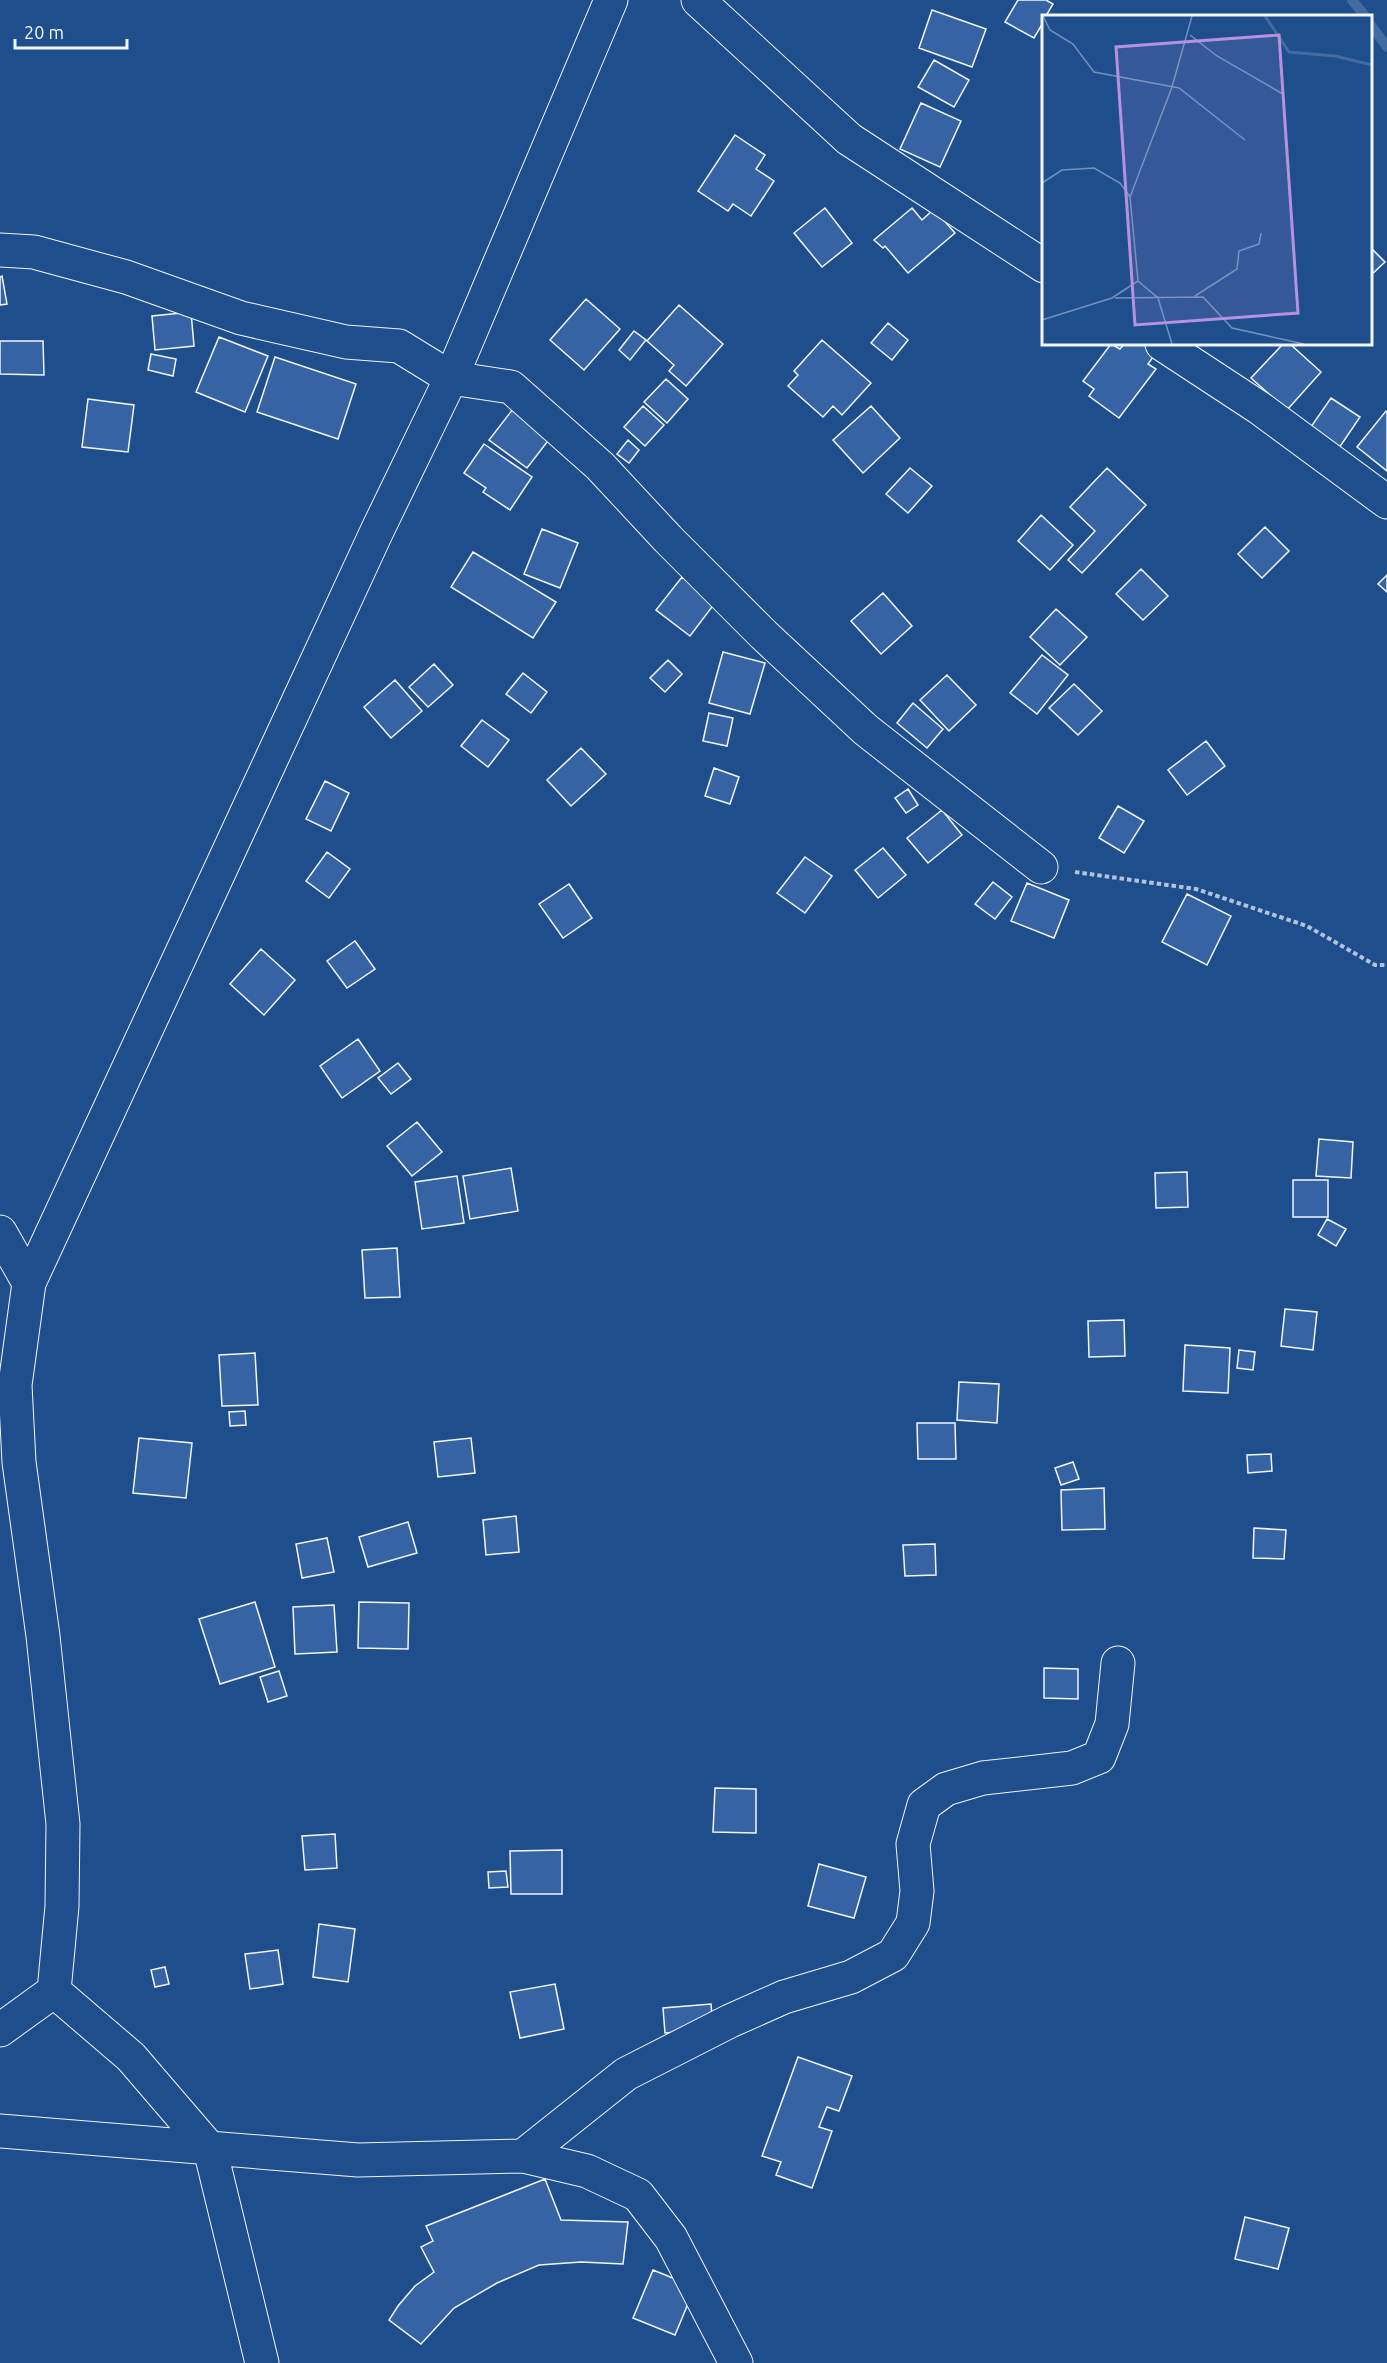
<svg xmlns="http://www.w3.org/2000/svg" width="1387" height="2363" font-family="Ubuntu,sans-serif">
  <rect width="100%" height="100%" fill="#1f4e8c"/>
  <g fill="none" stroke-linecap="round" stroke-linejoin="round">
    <path stroke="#446ba0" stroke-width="10" d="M 1352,0 L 1365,16
      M 1370,24 L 1387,47"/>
  </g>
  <path fill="#3563a3" stroke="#f2f6ff" stroke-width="1.5" d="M 1018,0 L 1046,0 L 1053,4 L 1046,16 L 1044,16 L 1044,21 L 1034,38 L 1005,22 Z
    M 932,10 L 986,29 L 972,67 L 919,48 Z
    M 934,60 L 969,80 L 954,107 L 918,87 Z
    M 921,103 L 961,121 L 940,167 L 900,149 Z
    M 735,135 L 765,155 L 756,169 L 774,181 L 751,216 L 733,204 L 728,211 L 698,191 Z
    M 825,208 L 852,243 L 822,267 L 794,233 Z
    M 912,208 L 922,220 L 934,209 L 955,233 L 908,273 L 885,246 L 883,248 L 874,240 Z
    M 1370,247 L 1385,262 L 1370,276 Z
    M 2,276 L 7,304 L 0,305 L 0,277 Z
    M 586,299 L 620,329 L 584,370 L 550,340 Z
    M 679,305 L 723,344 L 686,386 L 669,371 L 674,365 L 647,341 Z
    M 191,312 L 194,346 L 155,350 L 152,316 Z
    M 888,323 L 908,340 L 892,360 L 871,343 Z
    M 634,331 L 646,340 L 630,360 L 619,350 Z
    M 219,337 L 268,356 L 245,412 L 196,392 Z
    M 822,340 L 871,383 L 842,415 L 833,406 L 823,417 L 788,386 L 798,375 L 794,371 Z
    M 0,341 L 43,341 L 44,375 L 0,374 Z
    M 1111,344 L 1120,349 L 1124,344 L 1144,344 L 1156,353 L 1148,364 L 1156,369 L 1119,418 L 1089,396 L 1094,389 L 1083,381 Z
    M 1283,344 L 1290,344 L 1321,372 L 1287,410 L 1251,378 Z
    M 151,354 L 176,359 L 173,376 L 148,370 Z
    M 275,357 L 356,384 L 338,439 L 257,412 Z
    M 666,379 L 688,399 L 667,423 L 644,402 Z
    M 1331,398 L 1360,417 L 1335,454 L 1306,434 Z
    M 88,399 L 134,405 L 128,452 L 82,447 Z
    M 643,406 L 664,425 L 645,446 L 624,427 Z
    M 871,406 L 900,438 L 863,473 L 833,440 Z
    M 513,409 L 551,437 L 527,468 L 489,440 Z
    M 1386,411 L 1387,412 L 1387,471 L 1357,447 Z
    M 628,440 L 639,450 L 629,463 L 617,454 Z
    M 484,444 L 532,477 L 510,510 L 483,492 L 486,488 L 464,473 Z
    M 910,468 L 932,486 L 908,513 L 886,494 Z
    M 1107,468 L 1146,505 L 1082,573 L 1068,560 L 1095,531 L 1070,507 Z
    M 1041,515 L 1073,545 L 1050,570 L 1018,541 Z
    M 1265,527 L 1289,551 L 1262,578 L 1238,554 Z
    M 542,529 L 578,543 L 560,588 L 524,574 Z
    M 473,552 L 556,602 L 533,638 L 451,587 Z
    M 1141,569 L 1168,596 L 1143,620 L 1116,594 Z
    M 1387,575 L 1387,592 L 1378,584 Z
    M 682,577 L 715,603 L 690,636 L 656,610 Z
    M 883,593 L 912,626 L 881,654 L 851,621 Z
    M 1056,609 L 1087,637 L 1060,665 L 1030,637 Z
    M 723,652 L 765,663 L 750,714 L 709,703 Z
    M 1042,655 L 1068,675 L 1037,714 L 1010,693 Z
    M 668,660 L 682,674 L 665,692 L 650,678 Z
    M 434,664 L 453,685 L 428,707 L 409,687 Z
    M 523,673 L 547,692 L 531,713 L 506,694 Z
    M 947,675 L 976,705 L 949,731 L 920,700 Z
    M 395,680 L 422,711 L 391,738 L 364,707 Z
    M 1074,684 L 1102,711 L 1078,735 L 1049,708 Z
    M 913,703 L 943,729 L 927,748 L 897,723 Z
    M 709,713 L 733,718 L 727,746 L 703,741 Z
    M 482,720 L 509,740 L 488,767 L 461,746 Z
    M 1206,741 L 1225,766 L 1187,795 L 1168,770 Z
    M 581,748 L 606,774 L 571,806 L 547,780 Z
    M 714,768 L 739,777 L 730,804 L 705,796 Z
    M 325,781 L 349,793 L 331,831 L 306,819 Z
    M 908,789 L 918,805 L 906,813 L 895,798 Z
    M 1118,806 L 1144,821 L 1124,853 L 1099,838 Z
    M 942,810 L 962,835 L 928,863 L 907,838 Z
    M 883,848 L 906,875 L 878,898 L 855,870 Z
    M 327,852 L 350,869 L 329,898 L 306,881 Z
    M 805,857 L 832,876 L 805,913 L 777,893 Z
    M 993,882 L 1012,897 L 995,919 L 975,904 Z
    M 1027,883 L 1069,900 L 1054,938 L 1011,921 Z
    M 569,884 L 592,918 L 563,938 L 539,904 Z
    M 1187,894 L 1231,916 L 1207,965 L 1162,942 Z
    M 355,941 L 375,969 L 347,988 L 327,961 Z
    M 261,949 L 295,980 L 264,1015 L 230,984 Z
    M 358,1039 L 380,1071 L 342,1098 L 320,1066 Z
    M 398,1063 L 411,1079 L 391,1094 L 378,1078 Z
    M 417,1122 L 442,1152 L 412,1176 L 387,1146 Z
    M 1319,1139 L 1353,1142 L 1351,1178 L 1316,1176 Z
    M 511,1168 L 518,1211 L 470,1219 L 463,1176 Z
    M 1187,1172 L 1188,1207 L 1156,1208 L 1155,1173 Z
    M 457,1176 L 464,1223 L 422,1229 L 415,1182 Z
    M 1293,1180 L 1328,1180 L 1328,1217 L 1293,1217 Z
    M 1327,1219 L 1346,1229 L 1336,1246 L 1318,1235 Z
    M 397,1248 L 400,1297 L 365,1298 L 362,1250 Z
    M 1285,1309 L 1317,1312 L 1313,1350 L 1281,1346 Z
    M 1124,1320 L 1125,1356 L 1089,1357 L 1088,1321 Z
    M 1185,1345 L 1230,1348 L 1228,1393 L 1183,1391 Z
    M 1239,1350 L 1255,1352 L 1253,1370 L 1237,1368 Z
    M 255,1353 L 258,1405 L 222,1406 L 219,1355 Z
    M 959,1382 L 999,1384 L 997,1423 L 957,1420 Z
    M 245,1411 L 246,1425 L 230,1426 L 229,1412 Z
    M 917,1423 L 955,1423 L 956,1459 L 918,1459 Z
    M 139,1438 L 192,1443 L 186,1498 L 133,1493 Z
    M 471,1438 L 475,1473 L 438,1477 L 434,1442 Z
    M 1271,1454 L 1272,1471 L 1248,1473 L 1247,1455 Z
    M 1073,1462 L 1079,1479 L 1061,1485 L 1055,1468 Z
    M 1104,1488 L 1105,1529 L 1062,1530 L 1061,1490 Z
    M 516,1516 L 519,1552 L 486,1555 L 483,1520 Z
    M 408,1522 L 417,1553 L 368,1567 L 359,1537 Z
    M 1254,1528 L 1286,1530 L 1284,1559 L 1253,1558 Z
    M 327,1538 L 334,1572 L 302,1578 L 296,1544 Z
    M 935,1544 L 936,1575 L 905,1576 L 903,1545 Z
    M 255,1602 L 275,1667 L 220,1684 L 199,1619 Z
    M 359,1602 L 409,1603 L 408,1649 L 358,1648 Z
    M 334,1605 L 337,1652 L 295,1654 L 293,1607 Z
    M 1044,1668 L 1078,1669 L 1078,1699 L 1044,1698 Z
    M 279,1671 L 287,1696 L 268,1702 L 260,1677 Z
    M 715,1788 L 756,1789 L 756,1833 L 713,1832 Z
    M 335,1834 L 337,1868 L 305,1870 L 302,1836 Z
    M 562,1850 L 562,1894 L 511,1894 L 510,1851 Z
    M 819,1864 L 866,1877 L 854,1918 L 808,1906 Z
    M 506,1871 L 508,1887 L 489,1888 L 488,1872 Z
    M 319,1924 L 355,1929 L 348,1982 L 313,1977 Z
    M 278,1950 L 283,1984 L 250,1989 L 245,1954 Z
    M 165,1967 L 169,1984 L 155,1987 L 151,1970 Z
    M 555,1984 L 564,2029 L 520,2038 L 510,1992 Z
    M 711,2004 L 713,2029 L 665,2033 L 663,2008 Z
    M 798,2057 L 852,2076 L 839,2111 L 827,2107 L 819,2127 L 832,2131 L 812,2188 L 776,2175 L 781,2162 L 762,2156 Z
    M 545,2179 L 561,2220 L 628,2222 L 623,2264 L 581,2262 L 539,2265 L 497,2283 L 454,2308 L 421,2344 L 389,2320 L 398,2306 L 415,2286 L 434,2272 L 421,2247 L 433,2241 L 426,2226 Z
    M 1245,2217 L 1289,2228 L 1278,2269 L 1235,2259 Z
    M 653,2270 L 695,2287 L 675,2335 L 633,2318 Z"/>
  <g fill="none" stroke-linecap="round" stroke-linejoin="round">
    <g stroke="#f2f6ff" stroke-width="35">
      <path id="minor" d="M 698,0 L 849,139 L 1044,266
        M 0,250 L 34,252 L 126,277 L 241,318 L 346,342 L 399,346 L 451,378 L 511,387 L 600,466 L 668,539 L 764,635 L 866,730 L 1041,867
        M 1162,344 L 1258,407 L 1387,502
        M 0,1232 L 29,1283
        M 54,1991 L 131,2057 L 210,2149 L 262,2363
        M 0,2030 L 54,1991 L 62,1906 L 63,1824 L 43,1636 L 19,1462 L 15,1385 L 29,1283 L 377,531 L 451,378 L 611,0
        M 0,2131 L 358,2160 L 523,2156 L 587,2171 L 638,2195 L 671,2238 L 736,2363
        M 523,2156 L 626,2074 L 730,2021 L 784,1997 L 851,1977 L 893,1955 L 913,1923 L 917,1891 L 913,1844 L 924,1805 L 946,1789 L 983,1778 L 1072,1768 L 1099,1757 L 1112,1724 L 1118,1663"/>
    </g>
    <path stroke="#b3c4dc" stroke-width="4" stroke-dasharray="4.5 3" stroke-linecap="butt" d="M 1075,872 L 1196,889 L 1307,926 L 1375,965 L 1387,965"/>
    <use href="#minor" stroke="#1f4e8c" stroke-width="33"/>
  </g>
  <g transform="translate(1042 15)">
    <rect width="330" height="330" fill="#1f4e8c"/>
    <path fill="none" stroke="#446ba0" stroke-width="3" d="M 223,1 L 247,37 L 293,41 L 330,50"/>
    <path fill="none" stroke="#7391ba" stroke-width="1.5" d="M 1,1 L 8,15 L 31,29 L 52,57 L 137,73 L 203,125M 148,20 L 175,41 L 241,79M 0,168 L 20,155 L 52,153 L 78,168 L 88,182M 96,266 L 116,283 L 130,329M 153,281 L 195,254 L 197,236 L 217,229 L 219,218M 73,283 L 161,282 L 190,313 L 262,329M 0,305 L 70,283 L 96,266 L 88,182 L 130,72 L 150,1"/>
    <path fill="#b691df" fill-opacity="0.15" stroke="#b691df" stroke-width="3" d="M 237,20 L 256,298 L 93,310 L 74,32 Z"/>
    <rect width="330" height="330" fill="none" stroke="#f2f6ff" stroke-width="3"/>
  </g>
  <path d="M15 39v9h112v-9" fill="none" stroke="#f2f6ff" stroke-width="3"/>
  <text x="24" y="39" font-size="18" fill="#f2f6ff" stroke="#1f4e8c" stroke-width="4.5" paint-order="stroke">20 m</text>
</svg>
